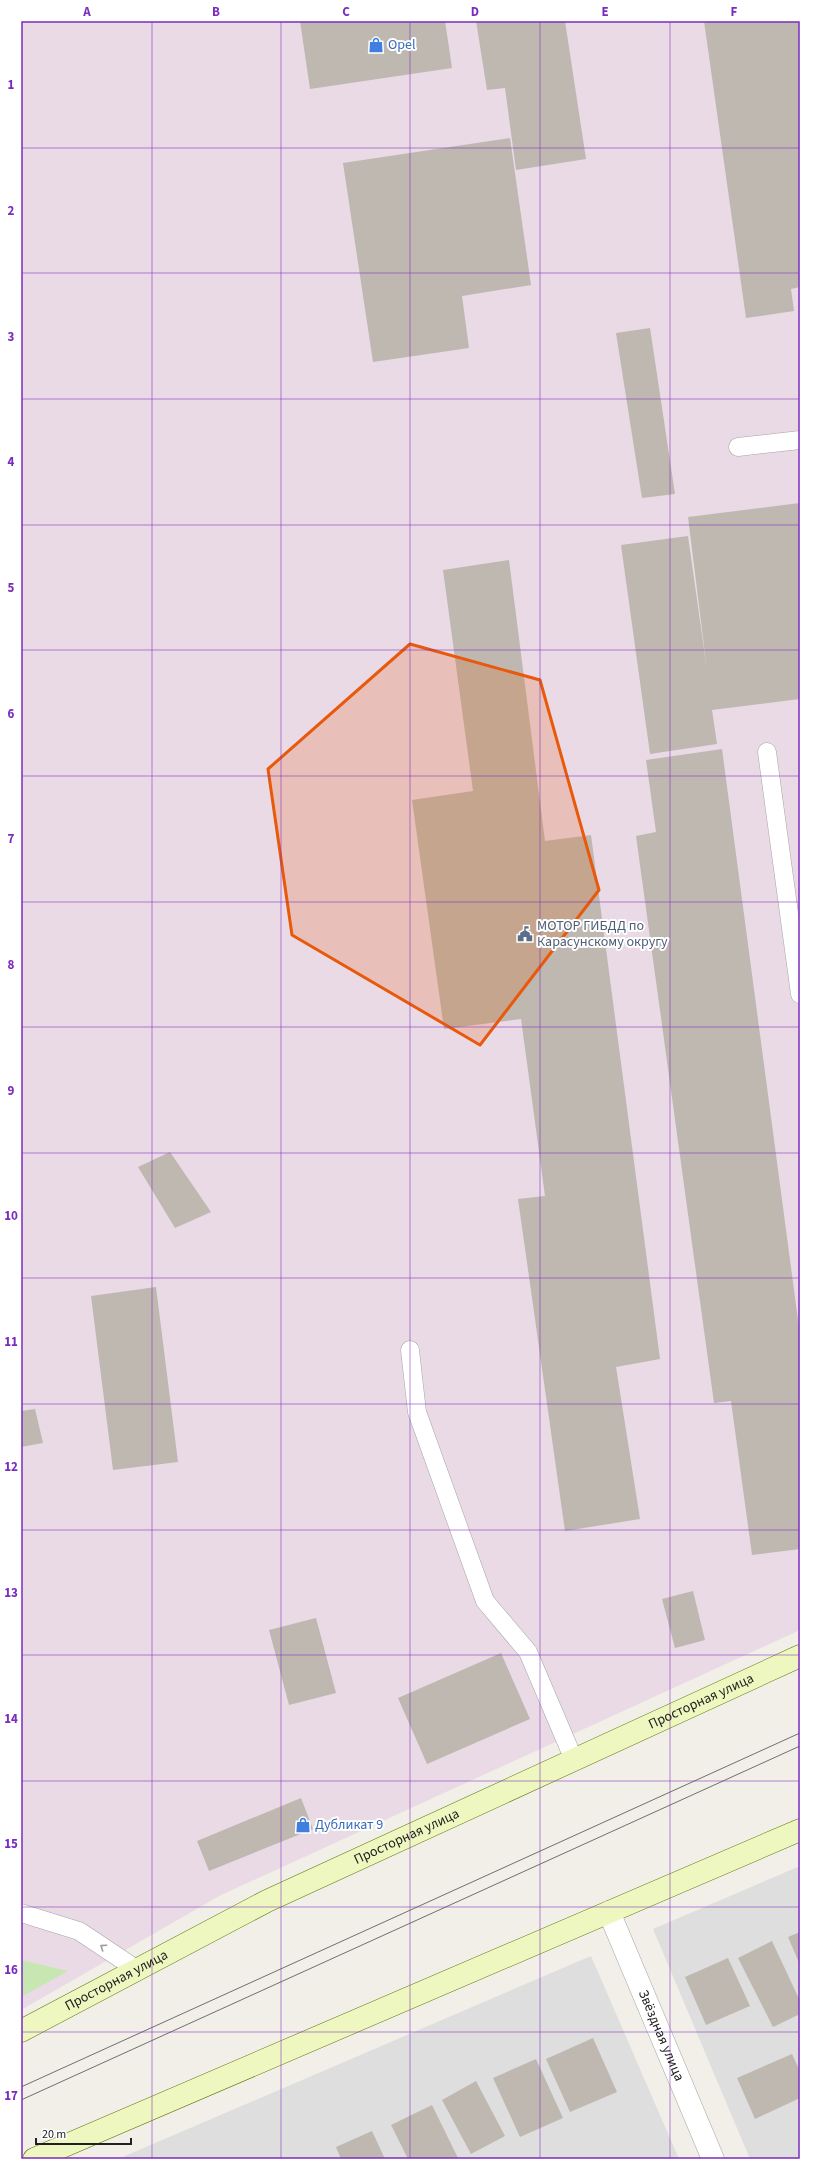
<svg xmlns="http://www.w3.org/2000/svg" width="821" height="2180" font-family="'Source Sans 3',sans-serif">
  <rect width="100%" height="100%" fill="#f1efe8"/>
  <path fill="#dfdede" d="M 800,1866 L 800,2159 L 750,2159 L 653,1929 Z
    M 591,1956 L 679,2159 L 118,2159 Z"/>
  <path fill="#e9dae5" d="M 21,21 L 800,21 L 800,1630 L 221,1895 L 21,2010 Z"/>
  <path fill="#c6e7b1" d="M 21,1960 L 68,1971 L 21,1997 Z"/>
  <path fill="#beb8b1" d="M 300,21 L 445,21 L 452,68 L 310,89 Z
    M 476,21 L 565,21 L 586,159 L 516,170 L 505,88 L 487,90 Z
    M 704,21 L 800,21 L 800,287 L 791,289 L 794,311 L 746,318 Z
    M 510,138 L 531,285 L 462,296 L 469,348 L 373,362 L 343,163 Z
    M 650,328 L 675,494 L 642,498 L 616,333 Z
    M 800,503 L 800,699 L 712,710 L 717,744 L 650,754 L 621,545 L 688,536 L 707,670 L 688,517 Z
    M 509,560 L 545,841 L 591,835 L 660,1359 L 616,1367 L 640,1519 L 565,1531 L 518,1199 L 545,1196 L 521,1019 L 444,1029 L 412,800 L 473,791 L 443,570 Z
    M 722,749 L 800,1335 L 800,1549 L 752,1555 L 731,1401 L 714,1403 L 636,836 L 656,832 L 646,760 Z
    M 170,1152 L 211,1212 L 175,1228 L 138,1167 Z
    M 156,1287 L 178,1462 L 113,1470 L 91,1296 Z
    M 35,1409 L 43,1443 L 21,1447 L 21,1411 Z
    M 693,1591 L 705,1640 L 675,1648 L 662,1599 Z
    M 316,1618 L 336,1693 L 289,1705 L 269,1630 Z
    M 501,1653 L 530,1719 L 427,1764 L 398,1698 Z
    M 301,1798 L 313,1829 L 209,1871 L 197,1841 Z
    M 800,1932 L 800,1965 L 788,1937 Z
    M 772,1941 L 800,2001 L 800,2014 L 773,2027 L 738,1958 Z
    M 728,1958 L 750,2006 L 706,2025 L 685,1977 Z
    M 593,2038 L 617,2092 L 570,2112 L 546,2059 Z
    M 792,2054 L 800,2071 L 800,2098 L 755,2119 L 737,2078 Z
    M 536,2059 L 563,2118 L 520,2137 L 493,2078 Z
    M 476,2081 L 505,2136 L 471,2154 L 442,2100 Z
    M 432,2105 L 458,2158 L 408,2159 L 391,2125 Z
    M 372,2131 L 385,2159 L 341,2159 L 336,2147 Z"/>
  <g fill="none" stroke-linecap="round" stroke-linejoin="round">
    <g stroke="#a5a5a5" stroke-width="19">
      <path id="lane" d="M 738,447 L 800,440
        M 767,752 L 800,994
        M 410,1350 L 417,1412 L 485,1601 L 528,1652 L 574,1760
        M 21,1913 L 79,1931 L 136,1969"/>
    </g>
    <g stroke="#a5a5a5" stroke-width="23">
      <g id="street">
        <path id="s1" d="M 609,1912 L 713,2159"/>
      </g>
    </g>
    <g stroke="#5e740b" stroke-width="23">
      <g id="secondary">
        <path id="s2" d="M 21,2031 L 267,1901 L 800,1656"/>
        <path d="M 34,2159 L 800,1830"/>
      </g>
    </g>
    <use href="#lane" stroke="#fff" stroke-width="18"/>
    <use href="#street" stroke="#fff" stroke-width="22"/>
    <use href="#secondary" stroke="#eef7c0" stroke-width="22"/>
    <path stroke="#6f6f6f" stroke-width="1" d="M 21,2087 L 800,1733
      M 21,2100 L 800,1746"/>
  </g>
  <defs><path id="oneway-chevron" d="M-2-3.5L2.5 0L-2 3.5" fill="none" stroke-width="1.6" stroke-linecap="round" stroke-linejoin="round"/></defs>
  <use stroke="#9b9b9b" href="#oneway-chevron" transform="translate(103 1947) rotate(-146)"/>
  <path fill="#e8590c" fill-opacity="0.2" stroke="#e8590c" stroke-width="3" stroke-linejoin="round" d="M 410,644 L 540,680 L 599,890 L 480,1045 L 292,935 L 268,769 Z"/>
  <path fill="none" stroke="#7b2cbf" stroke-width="1" stroke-opacity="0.55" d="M 152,21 L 152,2159M 281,21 L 281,2159M 410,21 L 410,2159M 540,21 L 540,2159M 670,21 L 670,2159M 21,148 L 800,148M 21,273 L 800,273M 21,399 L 800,399M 21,525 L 800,525M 21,650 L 800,650M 21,776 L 800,776M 21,902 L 800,902M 21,1027 L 800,1027M 21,1153 L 800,1153M 21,1278 L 800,1278M 21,1404 L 800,1404M 21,1530 L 800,1530M 21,1655 L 800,1655M 21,1781 L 800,1781M 21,1907 L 800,1907M 21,2032 L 800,2032"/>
  <defs>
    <g id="shop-bare" transform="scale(1.2)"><path d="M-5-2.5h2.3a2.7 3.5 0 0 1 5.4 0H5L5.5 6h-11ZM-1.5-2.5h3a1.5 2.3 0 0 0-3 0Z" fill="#3f7fe0" stroke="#fff" stroke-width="2.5" paint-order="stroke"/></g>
    <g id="civic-bare" transform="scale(1.2)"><path d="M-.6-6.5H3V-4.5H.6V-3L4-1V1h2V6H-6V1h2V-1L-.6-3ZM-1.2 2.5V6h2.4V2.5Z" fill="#5c6f8a" stroke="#fff" stroke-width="2.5" paint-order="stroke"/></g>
  </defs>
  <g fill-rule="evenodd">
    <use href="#shop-bare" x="376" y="45"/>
    <use href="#civic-bare" x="525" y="934"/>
    <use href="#shop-bare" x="303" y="1825"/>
  </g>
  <g text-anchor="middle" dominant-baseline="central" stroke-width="4" stroke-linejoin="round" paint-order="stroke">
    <g font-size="14" fill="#366cbe" stroke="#fff" text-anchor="start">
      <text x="388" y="45">Opel</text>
      <text x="315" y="1825">Дубликат 9</text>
    </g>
    <g font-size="14" fill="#4e5e75" stroke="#fff" text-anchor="start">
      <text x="537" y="926">МОТОР ГИБДД по<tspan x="537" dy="16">Карасунскому округу</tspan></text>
    </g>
    <g font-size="14" fill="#212121" stroke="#fff">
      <text stroke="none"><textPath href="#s2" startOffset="756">Просторная улица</textPath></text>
      <text stroke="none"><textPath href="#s2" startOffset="432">Просторная улица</textPath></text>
      <text stroke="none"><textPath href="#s2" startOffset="108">Просторная улица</textPath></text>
      <text stroke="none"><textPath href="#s1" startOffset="134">Звёздная улица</textPath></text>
    </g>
  </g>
  <rect width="821" height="2180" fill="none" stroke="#ffffff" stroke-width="44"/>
  <path d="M36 2138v6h95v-6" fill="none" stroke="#212121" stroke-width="2"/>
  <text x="42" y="2138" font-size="12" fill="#212121" stroke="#ffffff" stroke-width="3" paint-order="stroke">20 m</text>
  <rect x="22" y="22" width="777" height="2136" fill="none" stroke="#7b2cbf" stroke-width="1.5"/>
  <g font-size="13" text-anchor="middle" font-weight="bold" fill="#7b2cbf">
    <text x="87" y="16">A</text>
    <text x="216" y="16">B</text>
    <text x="346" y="16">C</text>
    <text x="475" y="16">D</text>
    <text x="605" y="16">E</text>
    <text x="734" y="16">F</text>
    <text x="11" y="89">1</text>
    <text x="11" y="215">2</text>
    <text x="11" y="341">3</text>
    <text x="11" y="466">4</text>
    <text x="11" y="592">5</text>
    <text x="11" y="718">6</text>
    <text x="11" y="843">7</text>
    <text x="11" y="969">8</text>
    <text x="11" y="1095">9</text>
    <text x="11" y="1220">10</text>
    <text x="11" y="1346">11</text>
    <text x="11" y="1471">12</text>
    <text x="11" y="1597">13</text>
    <text x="11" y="1723">14</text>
    <text x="11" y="1848">15</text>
    <text x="11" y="1974">16</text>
    <text x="11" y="2100">17</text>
  </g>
</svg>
